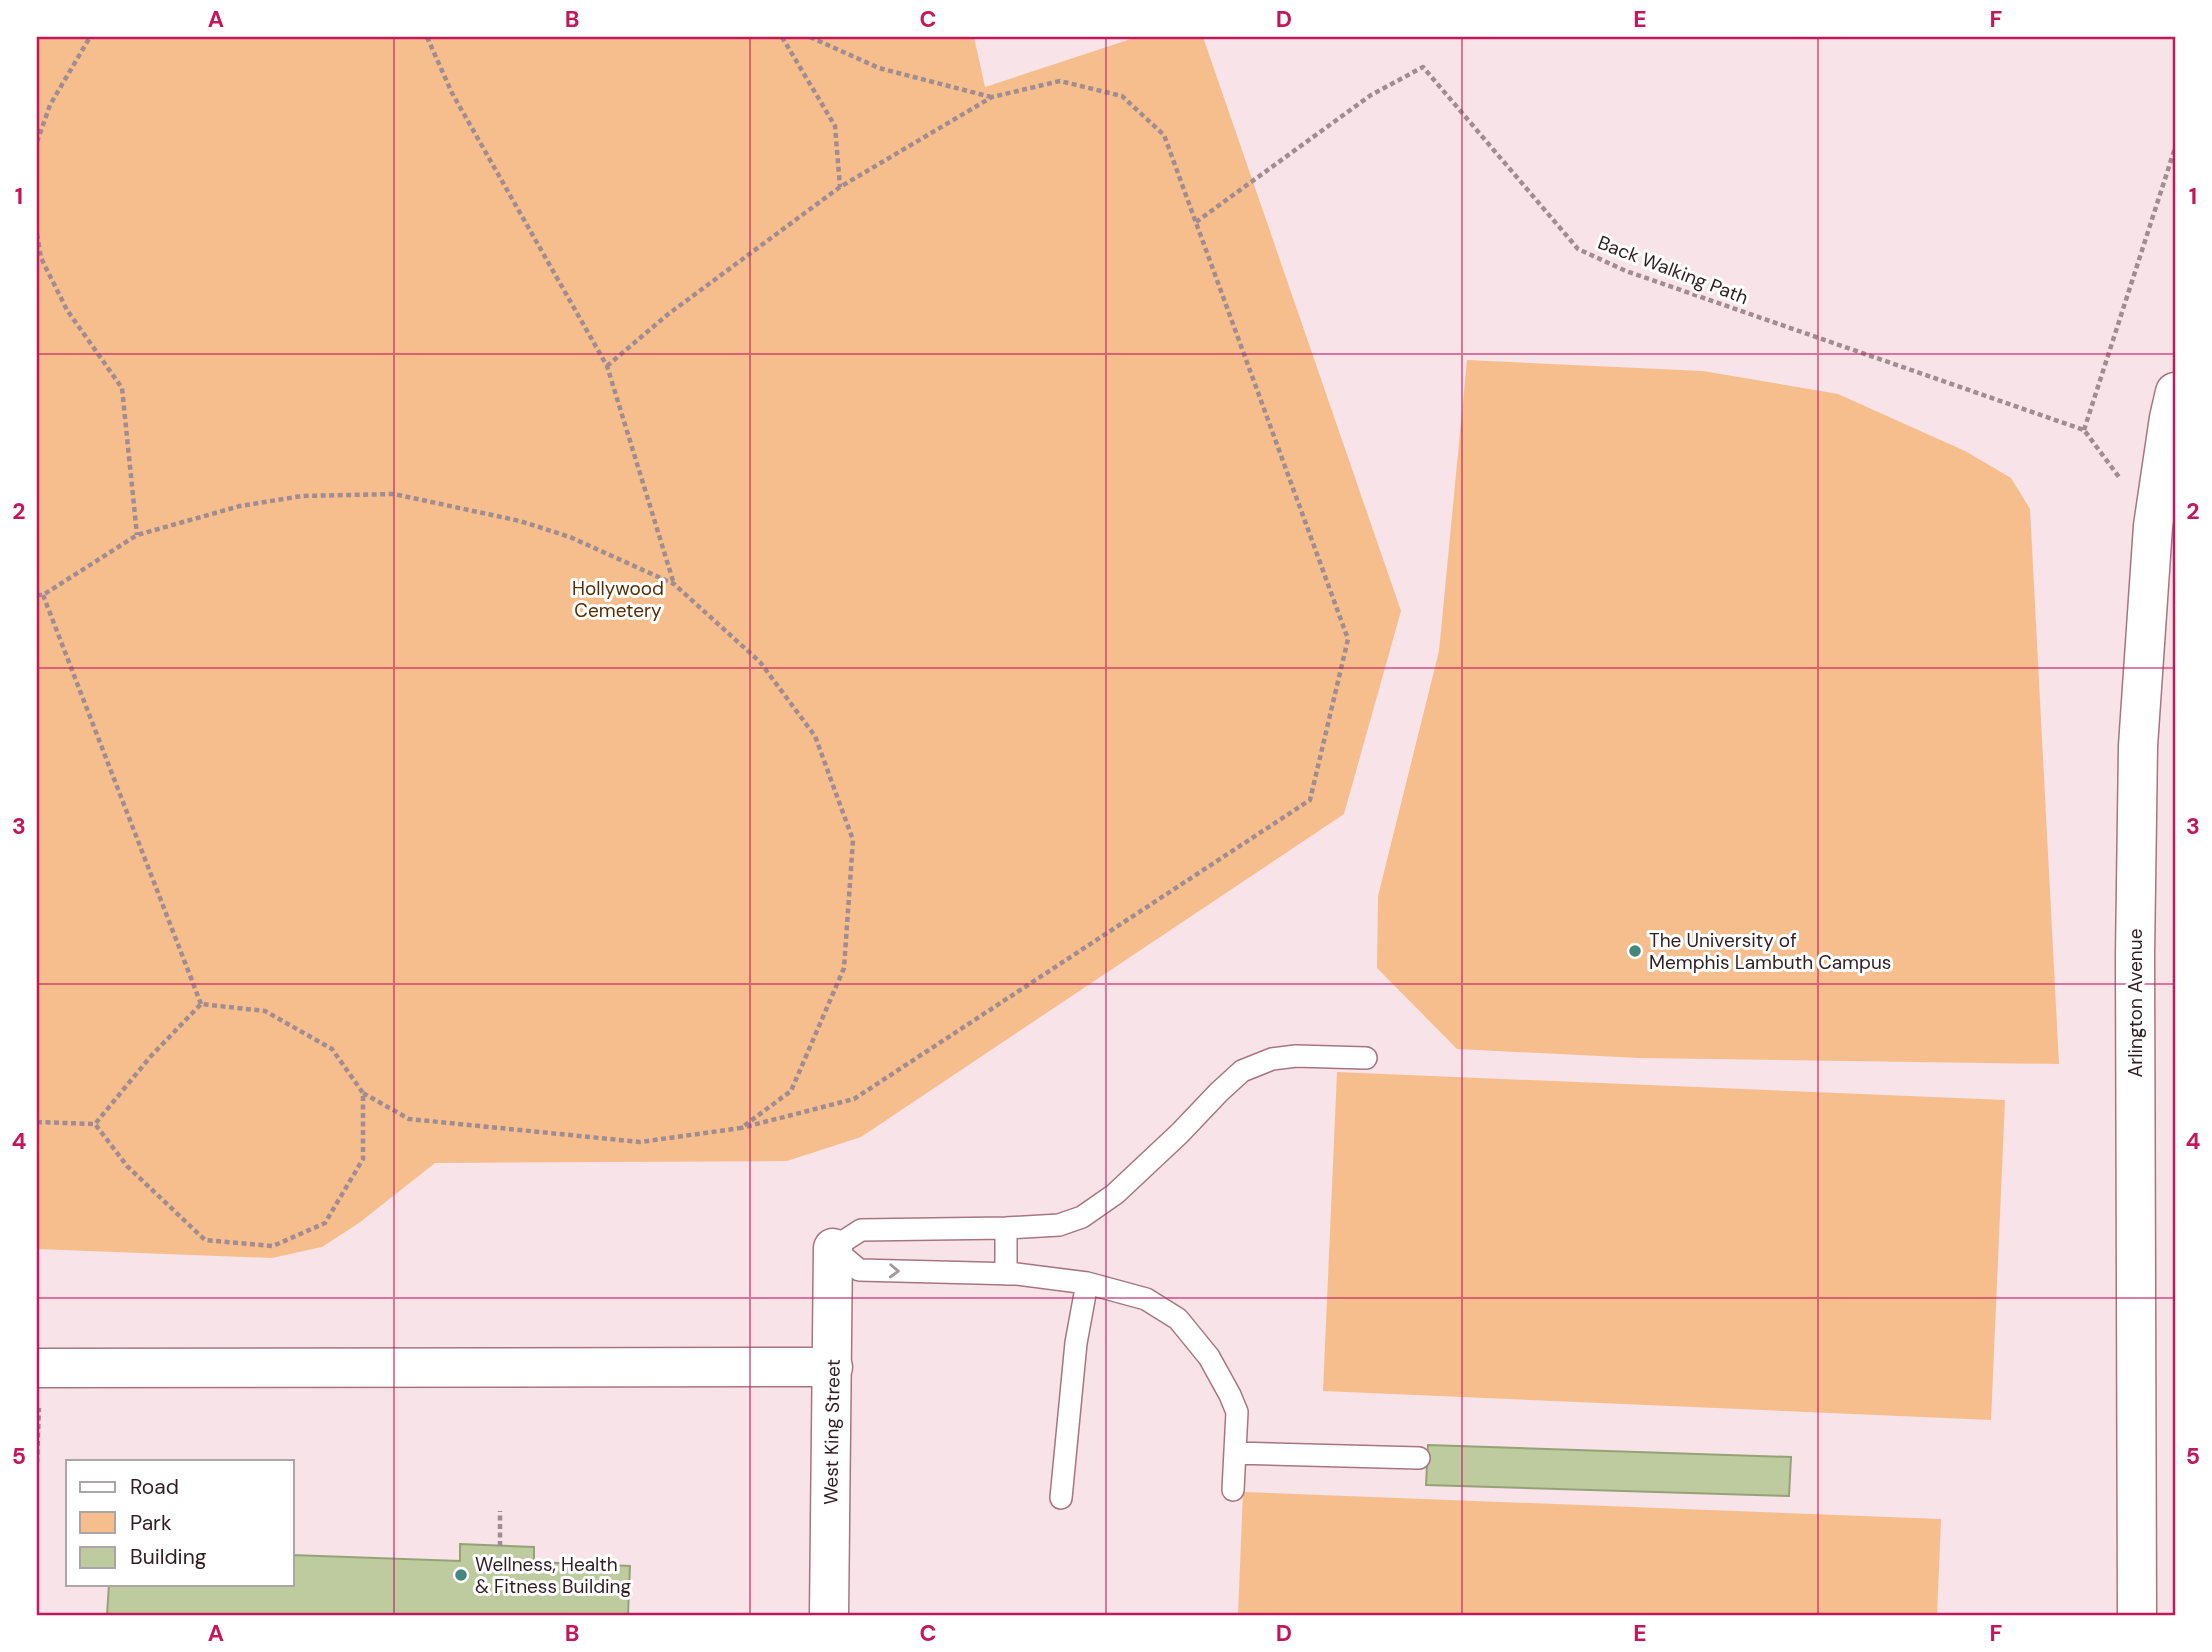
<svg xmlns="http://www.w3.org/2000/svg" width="2212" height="1652" font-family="'DM Sans',sans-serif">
  <rect width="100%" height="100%" fill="#f8e3e8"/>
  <path fill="#f7be8d" d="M 37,37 L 974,37 L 985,87 L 1137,37 L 1203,37 L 1401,611 L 1344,814 L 861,1137 L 787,1161 L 435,1163 L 359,1223 L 322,1247 L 272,1258 L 37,1249 Z
    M 1467,360 L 1703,371 L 1838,394 L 1965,451 L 2011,478 L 2030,509 L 2059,1064 L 1639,1058 L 1457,1049 L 1377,968 L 1378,896 L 1439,651 Z
    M 1337,1072 L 2005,1100 L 1991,1420 L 1323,1391 Z
    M 1243,1492 L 1941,1519 L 1937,1615 L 1238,1615 Z"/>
  <path fill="#bdcb9f" stroke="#95a278" stroke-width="2" d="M 1428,1445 L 1791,1457 L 1789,1496 L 1426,1485 Z
    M 460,1544 L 534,1547 L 534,1562 L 630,1566 L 628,1615 L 107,1615 L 109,1584 L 292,1584 L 292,1555 L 460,1561 Z"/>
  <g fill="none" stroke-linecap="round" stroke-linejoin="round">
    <g stroke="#a57682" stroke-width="24">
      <path id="service" d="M 1006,1274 L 1006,1228
        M 1235,1453 L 1419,1458
        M 1233,1490 L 1237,1412 L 1230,1395 L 1209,1357 L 1178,1319 L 1146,1299 L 1087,1283 L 1016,1274 L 859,1270 L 833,1248 L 861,1230 L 1006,1228 L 1059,1225 L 1082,1217 L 1115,1194 L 1180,1133 L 1219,1092 L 1242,1071 L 1272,1059 L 1296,1056 L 1366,1058
        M 1061,1498 L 1076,1343 L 1087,1283"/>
    </g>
    <g stroke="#a57682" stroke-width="41">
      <path id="minor" d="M 37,1368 L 833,1367
        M 829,1615 L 833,1248"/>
    </g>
    <g stroke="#a57682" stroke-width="41">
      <path id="tertiary" d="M 2137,1615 L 2135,956 L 2138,746 L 2153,526 L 2169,418 L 2175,392"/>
    </g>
    <path stroke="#a08c91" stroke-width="4.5" stroke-dasharray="5 3.5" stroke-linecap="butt" d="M 427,37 L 452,93 L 607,366 L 674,584
      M 782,37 L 835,126 L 840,187
      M 810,37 L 879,68 L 991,97
      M 37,142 L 50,105 L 90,37
      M 1196,222 L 1371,95 L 1423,67 L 1578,249 L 1626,271 L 2084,430 L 2119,477
      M 37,234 L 41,258 L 67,310 L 122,388 L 137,535
      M 607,366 L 667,315 L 840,187 L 992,97 L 1060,81 L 1122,96 L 1164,135 L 1348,639 L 1310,800 L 854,1099 L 741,1128
      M 2084,430 L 2175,148
      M 37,595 L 43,595 L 137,535 L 240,506 L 302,496 L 394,494 L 520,521 L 570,537 L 674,584 L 760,662 L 815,736 L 853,840 L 844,968 L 791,1091 L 741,1128 L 640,1142 L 409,1119 L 363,1093
      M 43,595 L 201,1004
      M 37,1122 L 95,1124 L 127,1166 L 205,1240 L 273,1246 L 325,1223 L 363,1159 L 363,1093 L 332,1049 L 265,1011 L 201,1004 L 151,1056 L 95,1124
      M 37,1463 L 39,1408
      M 500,1546 L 500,1511"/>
    <use href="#service" stroke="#fff" stroke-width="21"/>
    <use href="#minor" stroke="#fff" stroke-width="38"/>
    <use href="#tertiary" stroke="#fff" stroke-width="38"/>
  </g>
  <defs><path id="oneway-chevron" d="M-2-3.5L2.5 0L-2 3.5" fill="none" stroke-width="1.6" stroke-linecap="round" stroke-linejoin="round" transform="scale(1.75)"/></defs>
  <use stroke="#a2999c" href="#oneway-chevron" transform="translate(894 1271) rotate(2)"/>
  <path fill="none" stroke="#c2185b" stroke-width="2" stroke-opacity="0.55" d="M 394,37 L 394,1615M 750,37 L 750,1615M 1106,37 L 1106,1615M 1462,37 L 1462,1615M 1818,37 L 1818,1615M 37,354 L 2175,354M 37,668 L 2175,668M 37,984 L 2175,984M 37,1298 L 2175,1298"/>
  <g fill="#43887d" stroke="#fff" stroke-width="2.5">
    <circle cx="1635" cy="951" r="7"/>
    <circle cx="461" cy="1575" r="7"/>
  </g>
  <g text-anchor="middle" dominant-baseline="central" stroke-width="6" stroke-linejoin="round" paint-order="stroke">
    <g font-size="19" fill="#301d22" stroke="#fff">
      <text transform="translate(1673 270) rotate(21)">Back Walking Path</text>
      <text transform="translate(2135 1003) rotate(-90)">Arlington Avenue</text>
      <text transform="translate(832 1432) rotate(-89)">West King Street</text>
    </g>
    <g font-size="19" fill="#562e01" stroke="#fff">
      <text x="618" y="588">Hollywood<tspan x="618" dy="22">Cemetery</tspan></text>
    </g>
    <g font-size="19" fill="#301d22" stroke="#fff" text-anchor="start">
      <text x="1649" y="940">The University of<tspan x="1649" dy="22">Memphis Lambuth Campus</tspan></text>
      <text x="475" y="1564">Wellness, Health<tspan x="475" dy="22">&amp; Fitness Building</tspan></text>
    </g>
  </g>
  <rect width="2212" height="1652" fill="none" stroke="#ffffff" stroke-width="77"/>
  <rect x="66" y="1460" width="228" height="126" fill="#ffffff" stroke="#aca5a7" stroke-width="2"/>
  <rect x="80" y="1482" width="35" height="10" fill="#ffffff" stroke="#aca5a7" stroke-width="2"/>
  <text x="130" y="1494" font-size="21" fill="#301d22">Road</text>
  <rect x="80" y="1512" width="35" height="21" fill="#f7be8d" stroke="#aca5a7" stroke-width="2"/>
  <text x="130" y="1530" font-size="21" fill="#301d22">Park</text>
  <rect x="80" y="1547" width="35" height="21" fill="#bdcb9f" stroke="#aca5a7" stroke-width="2"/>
  <text x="130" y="1564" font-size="21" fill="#301d22">Building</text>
  <rect x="38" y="38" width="2136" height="1576" fill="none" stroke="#c2185b" stroke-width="2.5"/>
  <g font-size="23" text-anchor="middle" font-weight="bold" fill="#c2185b">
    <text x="216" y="27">A</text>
    <text x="572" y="27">B</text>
    <text x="928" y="27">C</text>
    <text x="1284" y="27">D</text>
    <text x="1640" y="27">E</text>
    <text x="1996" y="27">F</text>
    <text x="19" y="204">1</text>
    <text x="2193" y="204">1</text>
    <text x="19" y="519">2</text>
    <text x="2193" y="519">2</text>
    <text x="19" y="834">3</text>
    <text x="2193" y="834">3</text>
    <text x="19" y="1149">4</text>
    <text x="2193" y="1149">4</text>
    <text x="19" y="1464">5</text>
    <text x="2193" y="1464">5</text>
    <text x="216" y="1641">A</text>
    <text x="572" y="1641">B</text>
    <text x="928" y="1641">C</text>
    <text x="1284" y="1641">D</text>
    <text x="1640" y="1641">E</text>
    <text x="1996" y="1641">F</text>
  </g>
</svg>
